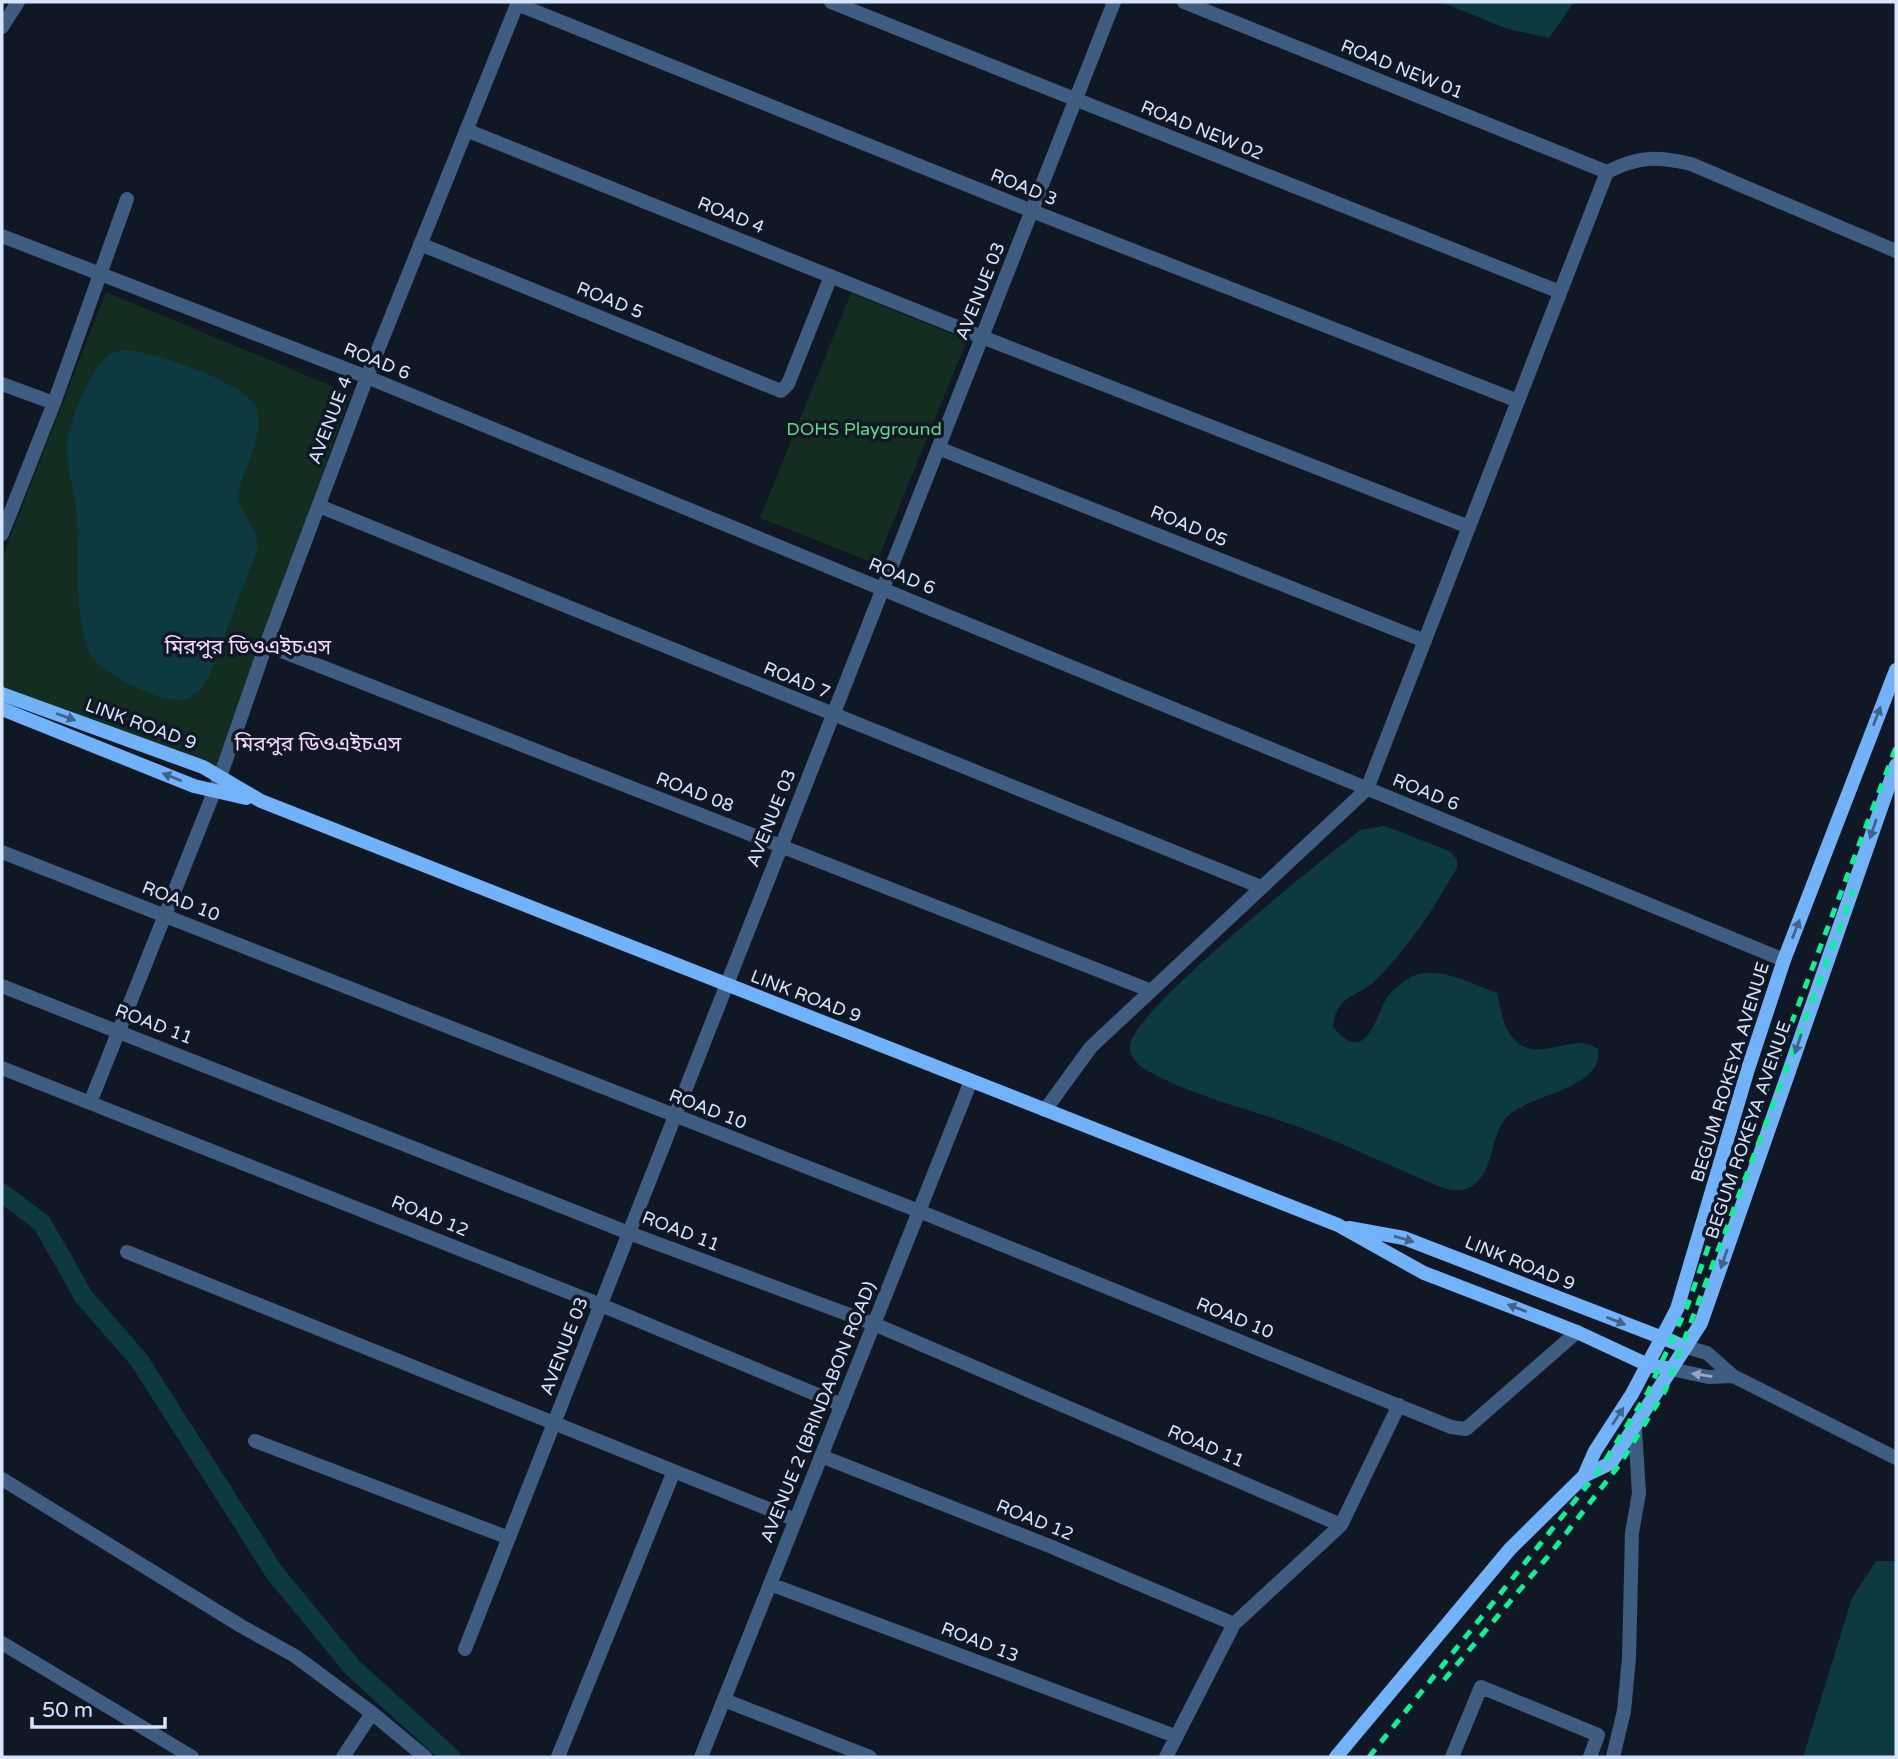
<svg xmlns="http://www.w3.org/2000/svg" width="1898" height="1759" font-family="'Varela Round','Noto Sans Bengali',sans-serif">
  <rect width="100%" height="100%" fill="#101725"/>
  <path fill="#132e20" d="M 106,292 L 351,394 L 217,767 L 2,689 L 2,558 Z
    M 851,293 L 967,340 L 876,564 L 760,518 Z"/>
  <path fill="#0d3a41" d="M 1441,2 L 1574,2 L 1549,38 L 1508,29 Z
    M 122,350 C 149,350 250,383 257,410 C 264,440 241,470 237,500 L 256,535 L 258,547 L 210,674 C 204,685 198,695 185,699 C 162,705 99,673 89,652 C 73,618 80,548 76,509 C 74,487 65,464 67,441 C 69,422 90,373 104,359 C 109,353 114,352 122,350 Z
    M 1385,826 L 1449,851 L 1457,859 L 1457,868 C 1434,908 1410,945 1378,978 C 1359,998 1336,993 1333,1027 C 1368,1068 1374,1016 1388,996 C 1393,990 1406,979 1413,976 C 1438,965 1474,985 1497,993 C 1500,1005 1502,1021 1508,1031 C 1533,1072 1570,1029 1598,1049 C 1604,1089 1532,1094 1509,1115 C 1490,1132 1495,1167 1476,1183 C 1465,1193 1452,1191 1440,1187 C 1391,1166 1343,1143 1293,1125 C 1246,1108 1192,1096 1148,1071 C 1138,1065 1130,1058 1130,1047 C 1128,1013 1325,858 1360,830 Z
    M 1876,1561 L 1896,1561 L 1896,1757 L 1803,1757 L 1852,1598 Z"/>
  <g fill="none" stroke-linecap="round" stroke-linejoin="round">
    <path stroke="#0d3a41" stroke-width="19" d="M 2,1193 L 42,1223 L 84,1297 L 139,1360 L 274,1572 L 353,1668 L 451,1757"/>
    <path stroke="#3e5d81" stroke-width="14" d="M 831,2 L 1560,292
      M 1184,2 L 1607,172
      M 517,4 L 1032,211 L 1518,401
      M 2,27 L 18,2
      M 466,130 L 982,337 L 1469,527
      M 2,236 L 367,377 L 1784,960
      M 420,244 L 781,391 L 788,384 L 831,276
      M 2,384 L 54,403
      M 938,448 L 1425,641
      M 319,506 L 1261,887
      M 2,534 L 54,403 L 127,199
      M 266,645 L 1149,990
      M 2,852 L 919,1211 L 1451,1427 L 1466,1429 L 1577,1332
      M 2,986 L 629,1233 L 874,1324 L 1341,1525
      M 2,1068 L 601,1305 L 842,1405
      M 90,1103 L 220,777 L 266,645 L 367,377 L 518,2
      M 1045,1110 L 1091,1047 L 1367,789 L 1607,172 C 1639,156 1656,156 1691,164 L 1896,251
      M 127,1252 L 796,1520
      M 255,1441 L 509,1538
      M 821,1456 L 1052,1547 L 1234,1624
      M 2,1479 L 241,1626 L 295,1656 L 372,1713 L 425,1757
      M 770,1584 L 1175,1736
      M 2,1643 L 192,1757
      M 465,1649 L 1114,2
      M 724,1700 L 870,1757
      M 343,1757 L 372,1713
      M 558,1757 L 674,1471
      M 701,1757 L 971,1081
      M 1166,1757 L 1234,1624 L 1341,1525 L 1399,1405
      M 1452,1757 L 1481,1687 L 1598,1735 L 1590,1757
      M 1613,1757 L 1624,1711 L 1629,1658 L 1632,1533 L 1639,1493 L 1635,1429"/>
    <path stroke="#3e5d81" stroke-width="14" d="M 1686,1347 L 1707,1353 L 1733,1376 L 1896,1458
      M 1671,1369 L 1708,1377 L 1733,1376"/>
    <path stroke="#72b2f8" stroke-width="14" d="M 2,694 L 203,767 L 261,801 L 1338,1225 L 1424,1273 L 1577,1332 L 1648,1365 L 1671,1369
      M 2,709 L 194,786 L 246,798
      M 1349,1228 L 1404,1238 L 1686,1347
      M 1584,1476 L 1595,1451 L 1632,1394 L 1677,1309 L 1748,1069 L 1784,960 L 1896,670
      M 1336,1757 L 1510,1549 L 1584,1476 L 1611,1463 L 1701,1323 L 1896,765"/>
    <path stroke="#0df295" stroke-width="5" stroke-dasharray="10 9" stroke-linecap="butt" d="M 1444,1680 L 1550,1554 L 1620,1464 L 1665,1391 L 1854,890
      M 1369,1757 L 1598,1472 L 1648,1392 L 1687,1307 L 1728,1191 L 1896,747"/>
  </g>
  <defs><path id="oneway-solid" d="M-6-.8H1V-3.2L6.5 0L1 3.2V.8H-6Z" transform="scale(1.75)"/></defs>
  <g fill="#41648e">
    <use href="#oneway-solid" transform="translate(1877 716) rotate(-69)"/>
    <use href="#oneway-solid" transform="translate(66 717) rotate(20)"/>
    <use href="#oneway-solid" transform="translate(172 777) rotate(-158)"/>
    <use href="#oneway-solid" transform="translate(1873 829) rotate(109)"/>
    <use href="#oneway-solid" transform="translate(1796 929) rotate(-69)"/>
    <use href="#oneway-solid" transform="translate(1798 1044) rotate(109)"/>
    <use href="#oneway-solid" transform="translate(1404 1239) rotate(16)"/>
    <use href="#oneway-solid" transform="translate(1724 1259) rotate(109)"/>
    <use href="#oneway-solid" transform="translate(1517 1308) rotate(-159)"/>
    <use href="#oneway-solid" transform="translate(1616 1321) rotate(22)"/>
    <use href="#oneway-solid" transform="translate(1618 1416) rotate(-57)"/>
  </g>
  <use fill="#92a8c5" href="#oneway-solid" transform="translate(1702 1375) rotate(-171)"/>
  <g text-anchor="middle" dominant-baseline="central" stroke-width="7" stroke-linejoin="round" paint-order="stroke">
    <g font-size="18" fill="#d6e5fd" stroke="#101725">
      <text transform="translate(1402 69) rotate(22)">ROAD NEW 01</text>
      <text transform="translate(1202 130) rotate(22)">ROAD NEW 02</text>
      <text transform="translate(1024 187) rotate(22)">ROAD 3</text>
      <text transform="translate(731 215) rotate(22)">ROAD 4</text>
      <text transform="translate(980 291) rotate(-68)">AVENUE 03</text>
      <text transform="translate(610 300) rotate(22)">ROAD 5</text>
      <text transform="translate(377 361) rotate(22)">ROAD 6</text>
      <text transform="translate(330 420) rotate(-69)">AVENUE 4</text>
      <text transform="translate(1189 526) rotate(22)">ROAD 05</text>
      <text transform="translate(902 576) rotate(22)">ROAD 6</text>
      <text transform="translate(797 680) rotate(22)">ROAD 7</text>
      <text transform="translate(141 724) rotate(20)">LINK ROAD 9</text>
      <text transform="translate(695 792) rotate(21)">ROAD 08</text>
      <text transform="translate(1426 792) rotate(22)">ROAD 6</text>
      <text transform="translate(771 818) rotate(-68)">AVENUE 03</text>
      <text transform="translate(181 901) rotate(21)">ROAD 10</text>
      <text transform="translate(806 996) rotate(21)">LINK ROAD 9</text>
      <text transform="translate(154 1024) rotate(21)">ROAD 11</text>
      <text transform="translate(1730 1072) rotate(-73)">BEGUM ROKEYA AVENUE</text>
      <text transform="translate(708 1109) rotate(21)">ROAD 10</text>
      <text transform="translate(1748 1130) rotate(-71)">BEGUM ROKEYA AVENUE</text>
      <text transform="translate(430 1216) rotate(22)">ROAD 12</text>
      <text transform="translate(681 1231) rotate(21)">ROAD 11</text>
      <text transform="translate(1520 1263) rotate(22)">LINK ROAD 9</text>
      <text transform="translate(1235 1318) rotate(22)">ROAD 10</text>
      <text transform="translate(564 1346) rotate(-69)">AVENUE 03</text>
      <text transform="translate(818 1412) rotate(-68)">AVENUE 2 (BRINDABON ROAD)</text>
      <text transform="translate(1206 1446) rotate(23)">ROAD 11</text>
      <text transform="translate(1035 1520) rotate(22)">ROAD 12</text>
      <text transform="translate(980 1642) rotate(21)">ROAD 13</text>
    </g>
    <g font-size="18" fill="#65d982" stroke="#101725">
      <text x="864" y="429">DOHS Playground</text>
    </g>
    <g font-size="21" fill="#f8d8fd" stroke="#101725">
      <text x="248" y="647">মিরপুর ডিওএইচএস</text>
      <text x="318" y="744">মিরপুর ডিওএইচএস</text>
    </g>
  </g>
  <rect width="1898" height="1759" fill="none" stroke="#d6e5fd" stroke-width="7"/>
  <path d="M32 1717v10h133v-10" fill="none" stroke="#d6e5fd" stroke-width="3.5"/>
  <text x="42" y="1717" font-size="21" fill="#d6e5fd" stroke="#101725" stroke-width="5" paint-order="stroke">50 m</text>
</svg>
